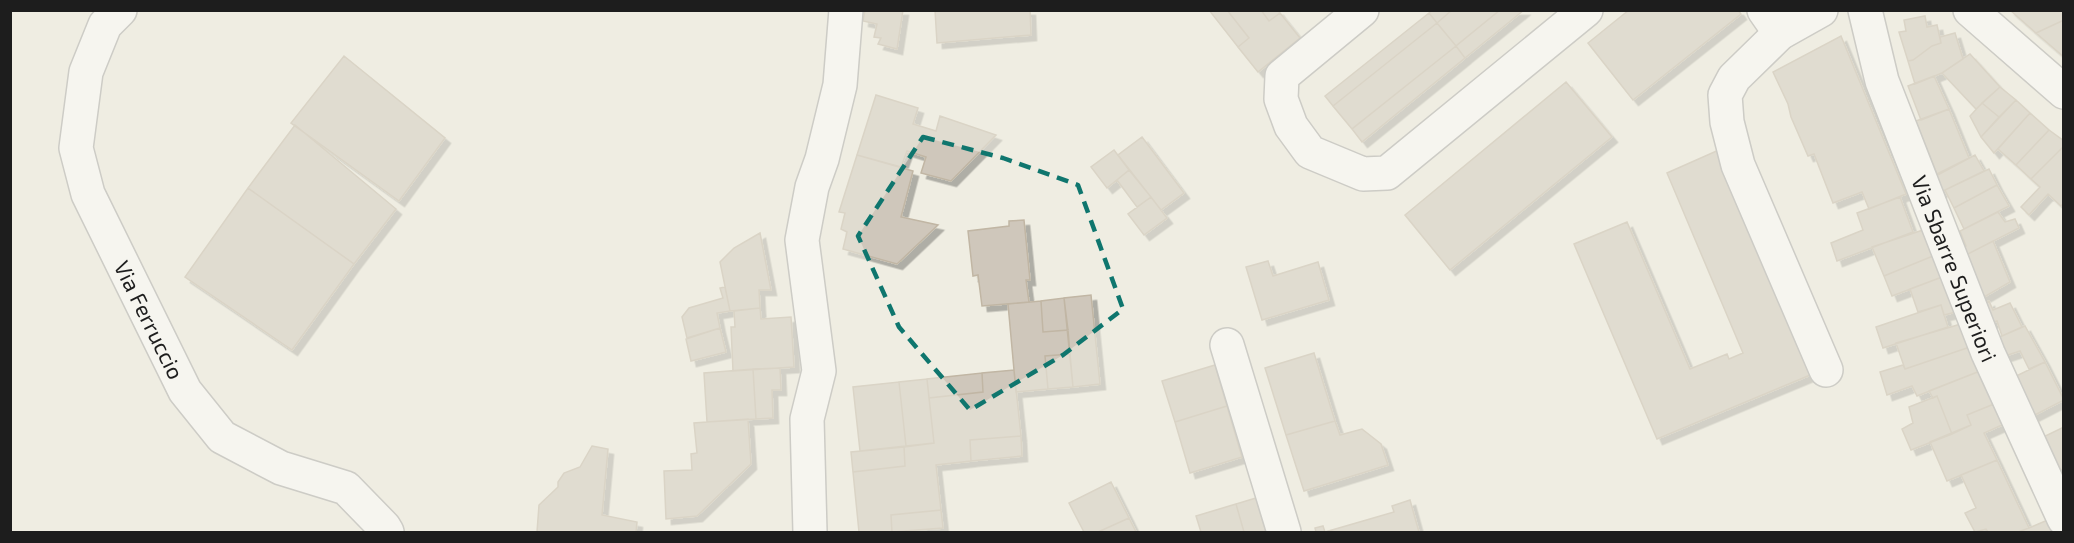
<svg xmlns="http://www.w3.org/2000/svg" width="2074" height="543" font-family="'Exo 2',sans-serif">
  <defs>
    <filter id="shadow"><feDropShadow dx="5.5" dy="5.5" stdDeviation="0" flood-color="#0004"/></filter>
  </defs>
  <rect width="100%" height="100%" fill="#efede2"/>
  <path fill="#cfc7bb" stroke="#c1b6a4" stroke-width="1.5" filter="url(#shadow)" d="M 865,10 L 903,10 L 897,49 L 878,44 L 881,38 L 874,37 L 877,24 L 863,21 Z
    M 935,10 L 1030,10 L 1031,35 L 937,43 Z
    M 1209,10 L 1227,10 L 1249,38 L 1238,47 Z
    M 1227,10 L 1261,10 L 1269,21 L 1280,13 L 1300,38 L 1258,72 L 1238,47 L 1249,38 Z
    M 1261,10 L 1278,10 L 1280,13 L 1269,21 Z
    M 1432,10 L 1452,10 L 1437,23 L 1429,13 Z
    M 1452,10 L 1500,10 L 1456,46 L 1437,23 Z
    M 1500,10 L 1524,10 L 1465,58 L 1456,46 Z
    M 1629,10 L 1738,10 L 1741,14 L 1633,100 L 1588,43 Z
    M 2010,10 L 2064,10 L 2064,20 L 2036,33 Z
    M 1429,13 L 1437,23 L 1333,106 L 1325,96 Z
    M 1925,16 L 1927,27 L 1937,25 L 1941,43 L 1932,46 L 1913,60 L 1908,61 L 1899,32 L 1906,31 L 1904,20 Z
    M 2064,20 L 2064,57 L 2036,33 Z
    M 1437,23 L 1456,46 L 1352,129 L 1333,106 Z
    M 1955,33 L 1963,59 L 1942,73 L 1915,84 L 1908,61 L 1913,60 L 1932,46 L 1941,43 L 1940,37 Z
    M 1841,36 L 1906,194 L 1869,209 L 1862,192 L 1833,203 L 1814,154 L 1808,156 L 1791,117 L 1788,104 L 1773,72 Z
    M 1456,46 L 1465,58 L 1362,142 L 1352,129 Z
    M 1970,54 L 2000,87 L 1976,109 L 1942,73 Z
    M 344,56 L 445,138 L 399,201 L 291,123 Z
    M 1934,76 L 1949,109 L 1921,120 L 1908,86 Z
    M 1566,82 L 1612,137 L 1450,270 L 1405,215 Z
    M 2000,87 L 2016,100 L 1999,117 L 1982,103 Z
    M 876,95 L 918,108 L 913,124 L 936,131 L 940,116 L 996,135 L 951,181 L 921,173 L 926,157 L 907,151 L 901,167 L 857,155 Z
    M 2016,100 L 2030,113 L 1994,153 L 1981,137 Z
    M 1982,103 L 1999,117 L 1981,137 L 1970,116 Z
    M 1949,109 L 1969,158 L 1937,174 L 1916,121 Z
    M 2030,113 L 2049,130 L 2016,165 L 1998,149 Z
    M 295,125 L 396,209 L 354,264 L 248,188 Z
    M 2049,130 L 2064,141 L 2064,146 L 2031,179 L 2016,165 Z
    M 1142,137 L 1184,193 L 1161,210 L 1118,155 Z
    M 2062,148 L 2064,150 L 2064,203 L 2061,206 L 2048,194 L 2029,215 L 2021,207 L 2040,187 L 2031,179 Z
    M 1721,149 L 1815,373 L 1657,439 L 1574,244 L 1627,222 L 1690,369 L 1727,354 L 1729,359 L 1743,353 L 1667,173 Z
    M 1114,150 L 1129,170 L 1107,188 L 1091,167 Z
    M 857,155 L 913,171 L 901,217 L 938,225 L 897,264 L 843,249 L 847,232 L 841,229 L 845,213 L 839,212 Z
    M 1975,155 L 1984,171 L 1941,192 L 1932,178 Z
    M 1989,169 L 1997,185 L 1954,208 L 1945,190 Z
    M 1129,170 L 1151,197 L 1137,207 L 1117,180 Z
    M 1997,185 L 2009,206 L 1964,229 L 1954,208 Z
    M 248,188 L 354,264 L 292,350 L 185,277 Z
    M 1151,197 L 1167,218 L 1144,235 L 1128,214 Z
    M 1900,197 L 1913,232 L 1837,261 L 1831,243 L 1863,230 L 1857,213 Z
    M 1998,212 L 2005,222 L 2015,219 L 2019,228 L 1962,257 L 1959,248 L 1966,246 L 1960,231 Z
    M 1024,220 L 1030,280 L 1026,280 L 1029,302 L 982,306 L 978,275 L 973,276 L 968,231 L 1009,226 L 1009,221 Z
    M 1923,230 L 1933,256 L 1884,276 L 1872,247 Z
    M 760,233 L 771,290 L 759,290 L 760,308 L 730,311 L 720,262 L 734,248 Z
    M 1993,241 L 2010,282 L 1979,300 L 1962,257 Z
    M 1933,256 L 1942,277 L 1892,296 L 1884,276 Z
    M 1268,261 L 1273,276 L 1318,262 L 1329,300 L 1262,320 L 1246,267 Z
    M 1942,277 L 1956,312 L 1944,315 L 1941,305 L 1918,312 L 1910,289 Z
    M 725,287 L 730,311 L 717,313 L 720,328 L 687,338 L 682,317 L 689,308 L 723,298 L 720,288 Z
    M 1091,295 L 1100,384 L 1073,387 L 1064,298 Z
    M 1064,298 L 1068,330 L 1043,332 L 1041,301 Z
    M 1041,301 L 1043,332 L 1068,330 L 1070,354 L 1045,356 L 1048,389 L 1016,392 L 1008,304 Z
    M 1989,301 L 1993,310 L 2010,303 L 2022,327 L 2002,336 L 1997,321 L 1988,324 L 1980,306 Z
    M 1941,305 L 1948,327 L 1883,348 L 1876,327 Z
    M 760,308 L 761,319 L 791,317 L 794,367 L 733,371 L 731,327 L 735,327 L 734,311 Z
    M 1961,324 L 1970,347 L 1905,369 L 1896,343 Z
    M 2025,326 L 2045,362 L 2029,369 L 2020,351 L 2002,357 L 1995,339 Z
    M 720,328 L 726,352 L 691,361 L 686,339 Z
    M 1970,347 L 1980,371 L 1917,396 L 1912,386 L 1887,395 L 1880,372 L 1903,365 L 1905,369 Z
    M 1314,353 L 1335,421 L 1286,435 L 1265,368 Z
    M 1070,354 L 1073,387 L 1048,389 L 1045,356 Z
    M 2045,362 L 2064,400 L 2029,418 L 2012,378 Z
    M 1215,365 L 1227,406 L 1175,422 L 1162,381 Z
    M 780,368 L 781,390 L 772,390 L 773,418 L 756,419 L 753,369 Z
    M 753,369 L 756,419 L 707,422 L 704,373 Z
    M 1014,370 L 1021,436 L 970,440 L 971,461 L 936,465 L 941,510 L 891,515 L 892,532 L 859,532 L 853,472 L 905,466 L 904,447 L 934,443 L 929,398 L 983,392 L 982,373 Z
    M 1980,371 L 1994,404 L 1967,415 L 1971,425 L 1952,434 L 1937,396 L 1933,398 L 1929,391 Z
    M 982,373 L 983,392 L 929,398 L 927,379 Z
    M 927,379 L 934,443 L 906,446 L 899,382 Z
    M 899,382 L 906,446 L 860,451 L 853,387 Z
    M 1937,396 L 1952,434 L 1911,450 L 1902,429 L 1913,423 L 1909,407 Z
    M 1994,404 L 2002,425 L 1984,433 L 1997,460 L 1947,481 L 1930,442 L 1971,425 L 1967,415 Z
    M 1227,406 L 1242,457 L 1190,473 L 1175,422 Z
    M 748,419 L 751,464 L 697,516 L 666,519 L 664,471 L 692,470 L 691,454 L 697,453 L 694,423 Z
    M 1335,421 L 1340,435 L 1362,429 L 1381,444 L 1388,465 L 1304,491 L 1286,435 Z
    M 2064,427 L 2064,469 L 2054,473 L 2039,439 Z
    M 1021,436 L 1022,456 L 971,461 L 970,440 Z
    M 592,446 L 608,449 L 602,515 L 637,522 L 636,532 L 537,532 L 539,505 L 558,487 L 558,482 L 564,473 L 580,467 Z
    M 904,447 L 905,466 L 853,472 L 851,452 Z
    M 1997,460 L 2029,528 L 2018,532 L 1988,532 L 1986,529 L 1975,532 L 1965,513 L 1976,508 L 1961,475 Z
    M 1111,482 L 1129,518 L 1098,532 L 1084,532 L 1069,503 Z
    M 1256,498 L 1266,532 L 1244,532 L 1236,504 Z
    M 1410,500 L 1419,532 L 1316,532 L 1315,528 L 1323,526 L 1325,532 L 1394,512 L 1392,506 Z
    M 1236,504 L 1244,532 L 1201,532 L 1196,516 Z
    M 941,510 L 943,528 L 892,532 L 891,515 Z
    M 1129,518 L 1136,532 L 1098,532 Z
    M 2050,519 L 2056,532 L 2018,532 L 2029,528 Z"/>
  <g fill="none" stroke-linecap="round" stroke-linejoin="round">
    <g stroke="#a4a4a4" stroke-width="36">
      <g id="minor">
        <path id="s1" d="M 120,10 L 105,25 L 86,72 L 76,148 L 88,194 L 185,391 L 222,437 L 281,468 L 346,488 L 384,527 L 387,532"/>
        <path d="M 1362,10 L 1282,76 L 1281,99 L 1291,126 L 1310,152 L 1363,174 L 1387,173 L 1586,10"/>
        <path d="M 1764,10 L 1780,33"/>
        <path d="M 1821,10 L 1780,33 L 1734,78 L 1725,95 L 1727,122 L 1738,165 L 1826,370"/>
        <path id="s2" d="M 1865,10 L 1882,81 L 1988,353 L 2064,519"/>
        <path d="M 1970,10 L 2064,92"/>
        <path d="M 1227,345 L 1284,532"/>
        <path d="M 810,532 L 807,419 L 819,371 L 802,240 L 812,187 L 822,159 L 840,85 L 846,10"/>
      </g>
    </g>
    <use href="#minor" stroke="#fff" stroke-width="33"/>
  </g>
  <path d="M0 0H2074V543H0ZM 923,137 L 1003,158 L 1078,185 L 1123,309 L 1063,355 L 970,410 L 899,327 L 858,236 Z" fill="#efede2" fill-opacity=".55" fill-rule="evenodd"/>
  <path fill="none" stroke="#0f766e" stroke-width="4.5" stroke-dasharray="12 8" stroke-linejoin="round" d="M 923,137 L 1003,158 L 1078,185 L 1123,309 L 1063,355 L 970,410 L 899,327 L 858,236 Z"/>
  <g text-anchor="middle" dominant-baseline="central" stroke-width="5" stroke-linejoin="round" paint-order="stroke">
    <g font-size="22" fill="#1d1d1d" stroke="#fff">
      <text stroke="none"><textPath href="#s2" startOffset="274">Via Sbarre Superiori</textPath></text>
      <text stroke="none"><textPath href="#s1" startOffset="336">Via Ferruccio</textPath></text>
    </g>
  </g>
  <rect width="2074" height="543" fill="none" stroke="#1d1d1d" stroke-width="24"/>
</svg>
